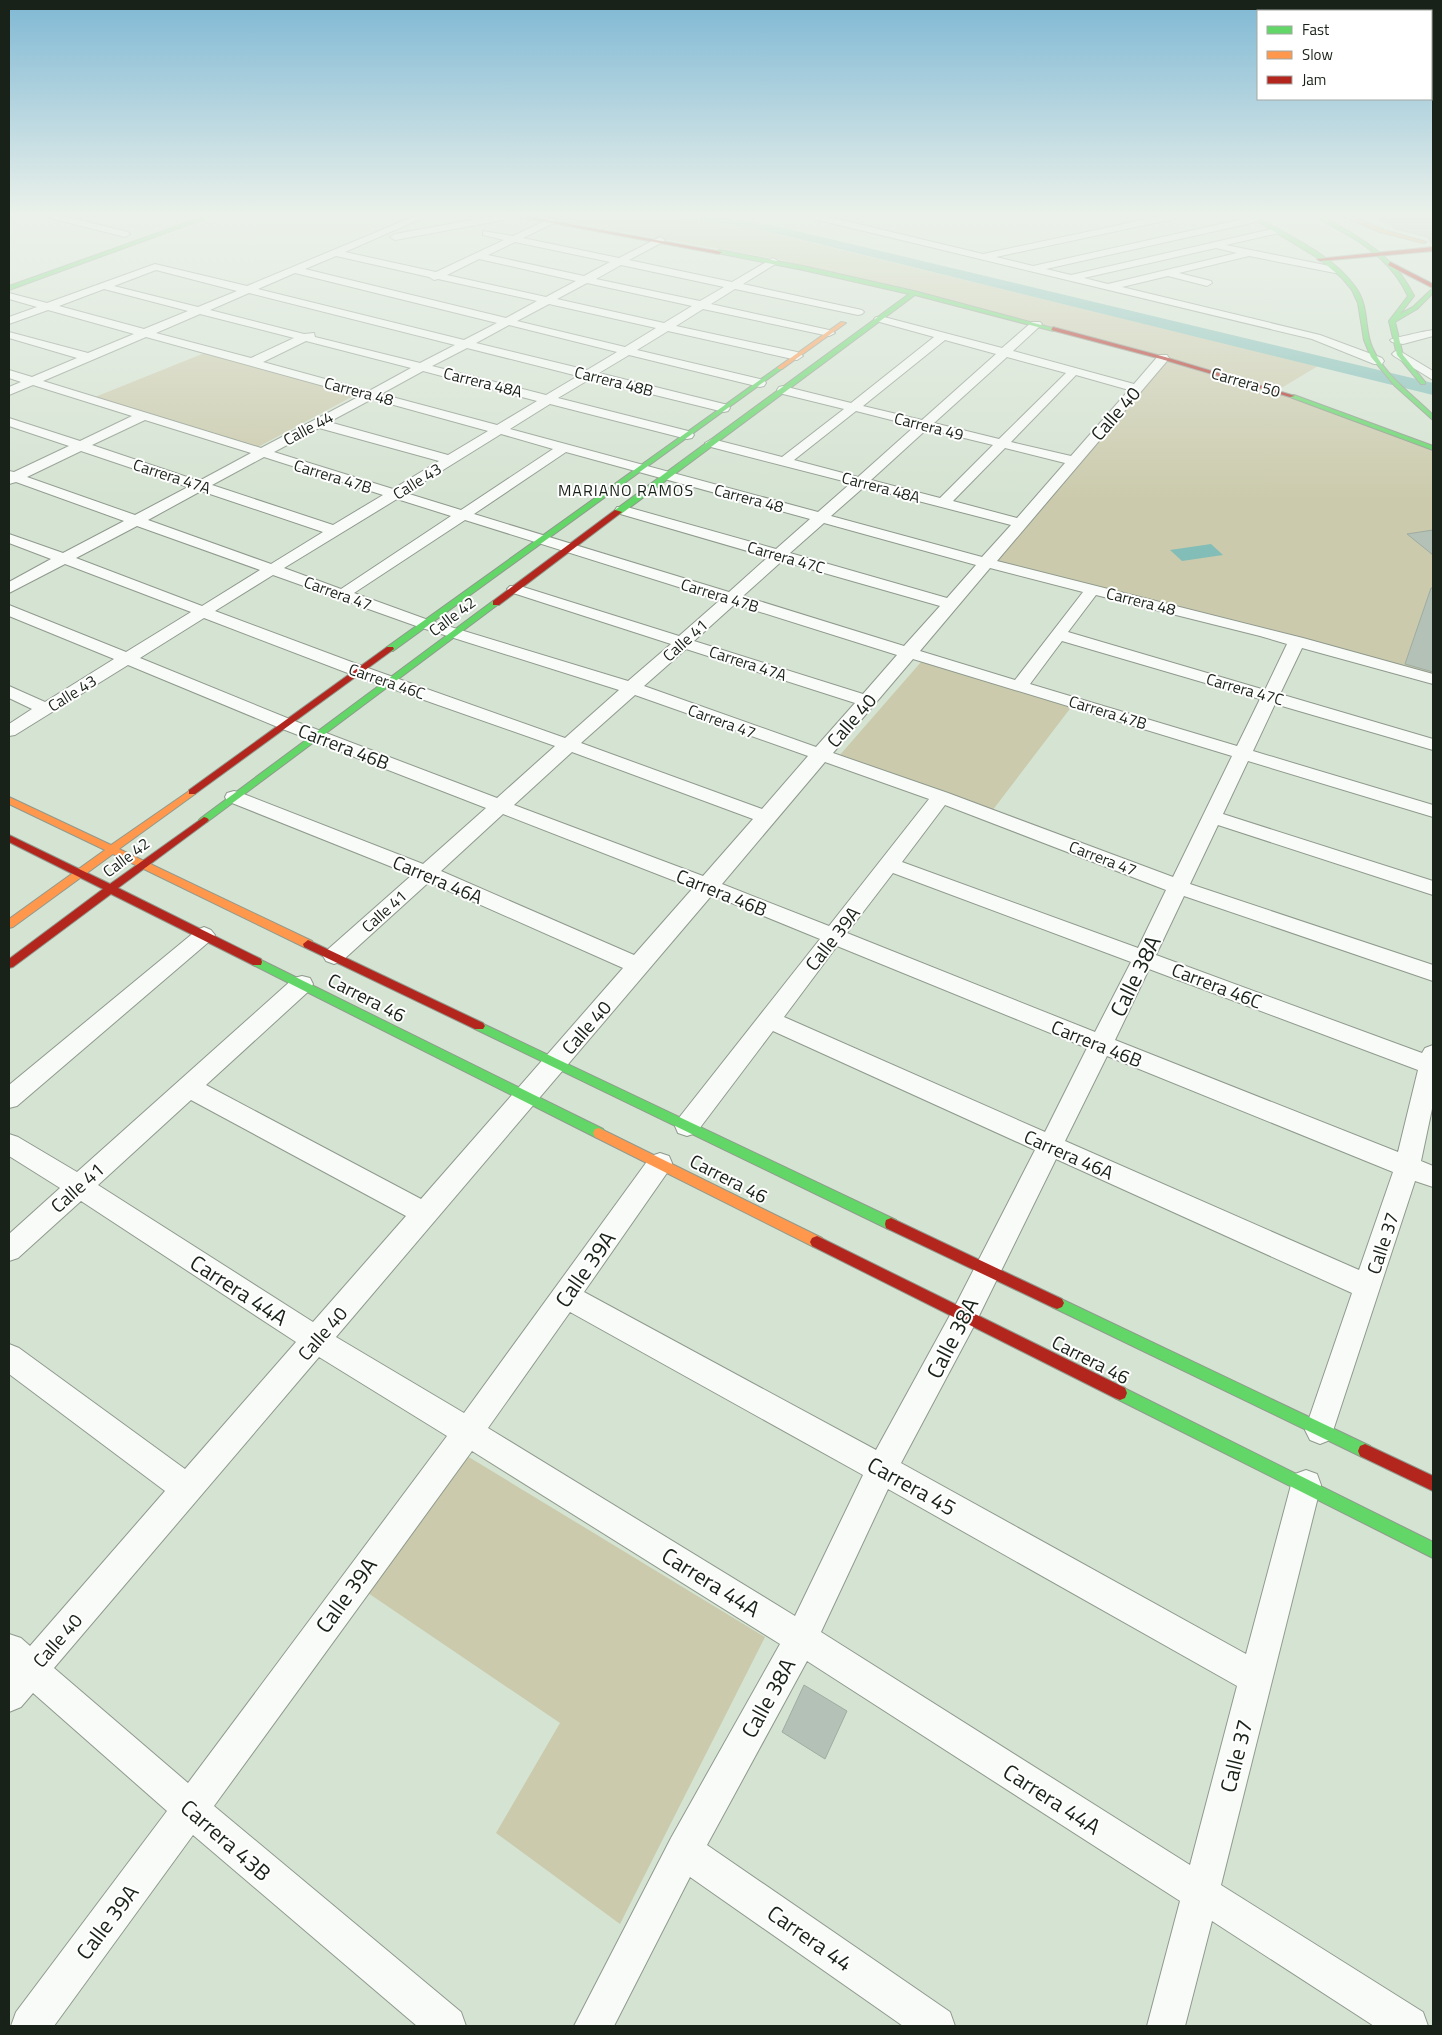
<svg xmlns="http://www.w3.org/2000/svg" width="1442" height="2035" font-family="'Titillium Web',sans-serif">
  <rect width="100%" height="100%" fill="#d5e3d2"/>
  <path fill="#cbcaac" d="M 531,216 L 668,216 L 755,229 L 1318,366 L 1278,390 L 1433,448 L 1433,679 L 1266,633 L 987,563 L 1163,358 L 777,259 Z
    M 207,352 L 359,393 L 258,447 L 95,397 Z
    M 921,662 L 1072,706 L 992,811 L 839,756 Z
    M 467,1456 L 765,1637 L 620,1924 L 496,1833 L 560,1723 L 368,1593 Z"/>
  <path fill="#82beb7" d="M 668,216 L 710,216 L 776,226 L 1433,383 L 1433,395 L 803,240 L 755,229 Z
    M 1211,544 L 1223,555 L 1182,561 L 1170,550 Z"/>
  <path fill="#b4c1b6" stroke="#9faca2" d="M 1375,216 L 1433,216 L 1433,243 L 1431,243 L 1428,237 L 1396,229 Z
    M 1433,530 L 1433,555 L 1407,534 Z
    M 1431,588 L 1433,588 L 1433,672 L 1405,664 Z
    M 804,1685 L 847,1711 L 825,1759 L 782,1732 Z"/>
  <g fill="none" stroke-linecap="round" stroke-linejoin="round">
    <g stroke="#8f9a8d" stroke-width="2">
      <path id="street" d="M 48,216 L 63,216 L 128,232 L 130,234 L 125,237 L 50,218 Z
        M 415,216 L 427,216 L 345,252 L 436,272 L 504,240 L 483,235 L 483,231 L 513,236 L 551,218 L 554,219 L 554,223 L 523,238 L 619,258 L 660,237 L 665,240 L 663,242 L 629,260 L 732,282 L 773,258 L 778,261 L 777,263 L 743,284 L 862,310 L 864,312 L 862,314 L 858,315 L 735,289 L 711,304 L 829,330 L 835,333 L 829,336 L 703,309 L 676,326 L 797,352 L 803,356 L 797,360 L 668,331 L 637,350 L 764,380 L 766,383 L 764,386 L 760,387 L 629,355 L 599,373 L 728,405 L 730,408 L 728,411 L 724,412 L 590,379 L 558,398 L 692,432 L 694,435 L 692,438 L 687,439 L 550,404 L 510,429 L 818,512 L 851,483 L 707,446 L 705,443 L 712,439 L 782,457 L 844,409 L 779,393 L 777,390 L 779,387 L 783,386 L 851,403 L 934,337 L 876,321 L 874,319 L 876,317 L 884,317 L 1002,348 L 1032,322 L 1040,322 L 1042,324 L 1040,326 L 1013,351 L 1134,384 L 1159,355 L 1167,355 L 1169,358 L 1167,361 L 997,561 L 1303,638 L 1433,674 L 1433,684 L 1302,648 L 1280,694 L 1433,739 L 1433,750 L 1275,704 L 1253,751 L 1433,805 L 1433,817 L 1248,761 L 1223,814 L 1433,881 L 1433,895 L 1218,825 L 1190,884 L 1433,965 L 1433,981 L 1184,896 L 1156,955 L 1422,1053 L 1425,1048 L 1433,1045 L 1433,1104 L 1421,1161 L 1433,1166 L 1433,1187 L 1415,1181 L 1330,1440 L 1320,1444 L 1310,1440 L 1305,1430 L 1352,1293 L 1056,1159 L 975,1324 L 901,1463 L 1246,1654 L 1291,1485 L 1295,1474 L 1306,1470 L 1317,1474 L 1321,1485 L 1221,1885 L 1423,2012 L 1428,2026 L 1374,2026 L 1212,1921 L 1185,2026 L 1147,2026 L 1180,1901 L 807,1661 L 707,1845 L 950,2012 L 955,2026 L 903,2026 L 690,1877 L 614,2026 L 574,2026 L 671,1838 L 780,1644 L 472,1451 L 214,1806 L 461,2012 L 466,2026 L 417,2026 L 193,1835 L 54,2026 L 11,2026 L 16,2012 L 167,1811 L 33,1693 L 21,1707 L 9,1712 L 9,1634 L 21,1638 L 30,1646 L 165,1491 L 9,1374 L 9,1344 L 19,1348 L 185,1469 L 296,1342 L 81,1201 L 18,1258 L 9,1261 L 9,1234 L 60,1188 L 9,1156 L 9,1134 L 18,1137 L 77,1172 L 294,978 L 302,976 L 310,978 L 313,984 L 310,990 L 206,1085 L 421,1199 L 623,968 L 429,882 L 342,961 L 334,964 L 326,961 L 323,956 L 326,951 L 412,875 L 227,801 L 225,797 L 227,793 L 234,791 L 241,793 L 423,864 L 486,808 L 280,728 L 128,665 L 15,735 L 9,736 L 9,724 L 32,709 L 9,698 L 9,686 L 45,702 L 114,659 L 9,616 L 9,605 L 126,652 L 191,612 L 65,564 L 9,593 L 9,582 L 51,559 L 9,543 L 9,534 L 63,553 L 124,521 L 16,482 L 9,484 L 9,471 L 14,472 L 69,446 L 9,426 L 9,418 L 80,441 L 132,416 L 33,385 L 9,395 L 9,387 L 21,382 L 9,378 L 9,370 L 32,377 L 77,358 L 9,338 L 9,332 L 88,353 L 134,334 L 48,310 L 9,324 L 9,317 L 37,307 L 9,299 L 9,293 L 47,303 L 155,264 L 247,286 ZM 515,242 L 610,262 L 584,276 L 488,255 ZM 336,256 L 429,277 L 434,280 L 438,279 L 537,301 L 506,318 L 305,269 ZM 479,259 L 576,281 L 546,297 L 447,275 ZM 621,265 L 724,287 L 700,301 L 596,279 ZM 156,270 L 237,291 L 198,307 L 114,286 ZM 295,273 L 497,323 L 464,340 L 258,289 ZM 587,283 L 692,306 L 664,323 L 557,299 ZM 104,289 L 188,311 L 144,329 L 59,306 ZM 249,293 L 455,345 L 420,363 L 315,337 L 314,333 L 304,334 L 210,310 ZM 549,304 L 656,328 L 625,347 L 517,321 ZM 200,314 L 294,338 L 251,358 L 156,333 ZM 509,325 L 617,352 L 587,370 L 476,343 ZM 146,337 L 360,396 L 261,448 L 43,381 ZM 945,340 L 996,354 L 922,420 L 863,406 ZM 306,341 L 411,368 L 369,391 L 263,362 ZM 467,348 L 578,376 L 546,395 L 432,366 ZM 1007,357 L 1066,373 L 999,439 L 934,423 ZM 423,371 L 537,401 L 497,425 L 381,394 ZM 1076,375 L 1129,390 L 1071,456 L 1011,442 ZM 372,399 L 488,431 L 448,455 L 329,422 ZM 856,411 L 915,426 L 858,477 L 794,460 ZM 145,420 L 251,453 L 199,481 L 92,445 ZM 319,428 L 439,461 L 393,489 L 274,452 ZM 927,429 L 993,445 L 940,498 L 871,480 ZM 501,434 L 553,449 L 461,510 L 406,493 ZM 1005,448 L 1065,463 L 1017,518 L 953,501 ZM 81,451 L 188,487 L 135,515 L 27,477 ZM 566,452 L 810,519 L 776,549 L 627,507 L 617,507 L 615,510 L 617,513 L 768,557 L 729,592 L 474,514 ZM 264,457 L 383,495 L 333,525 L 212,485 ZM 864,487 L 1011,525 L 982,557 L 831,516 ZM 201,491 L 323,532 L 271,564 L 148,520 ZM 397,499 L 451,516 L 341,589 L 284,568 ZM 465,520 L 720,600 L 679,636 L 520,586 L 510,586 L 507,589 L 510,592 L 671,644 L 628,681 L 431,621 L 354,593 ZM 824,523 L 976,565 L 947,598 L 790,553 ZM 137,526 L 260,570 L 202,606 L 76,558 ZM 782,561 L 940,606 L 904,646 L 743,596 ZM 990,568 L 1083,592 L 1015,680 L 920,651 ZM 273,575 L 419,627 L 619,690 L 565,738 L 365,667 L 215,611 ZM 1096,595 L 1260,636 L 1287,644 L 1265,690 L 1068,632 ZM 735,604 L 897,655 L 863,694 L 694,641 ZM 204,618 L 353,675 L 555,746 L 497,798 L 292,720 L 140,658 ZM 1062,641 L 1260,699 L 1237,746 L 1030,684 ZM 686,649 L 855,703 L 816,747 L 644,686 ZM 913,659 L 1232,756 L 1173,877 L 948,793 L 833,753 ZM 635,695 L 808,756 L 762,809 L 581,743 ZM 572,752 L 753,819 L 703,876 L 514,805 ZM 825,762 L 929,799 L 829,926 L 722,884 ZM 945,805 L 1166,890 L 1138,948 L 902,862 ZM 503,814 L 693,888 L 634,955 L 441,871 ZM 893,873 L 1131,962 L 1095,1032 L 847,933 ZM 712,895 L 820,939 L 678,1119 L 675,1126 L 678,1133 L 687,1136 L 696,1133 L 773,1031 L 1035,1150 L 955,1306 L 876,1450 L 584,1292 L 669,1170 L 672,1163 L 669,1156 L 660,1153 L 651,1156 L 464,1413 L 336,1337 ZM 837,946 L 1087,1048 L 1045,1132 L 784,1017 ZM 1149,969 L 1418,1070 L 1398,1152 L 1115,1040 ZM 1107,1056 L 1393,1172 L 1359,1270 L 1065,1141 ZM 191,1100 L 406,1216 L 313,1322 L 98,1185 ZM 570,1312 L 863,1475 L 795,1616 L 488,1428 ZM 319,1357 L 447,1436 L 188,1783 L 54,1668 ZM 888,1489 L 1237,1686 L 1190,1865 L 821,1632 Z
        M 494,216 L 513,216 L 508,219 L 395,240 L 390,237 L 395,234 Z
        M 809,216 L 825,216 L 983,254 L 1161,216 L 1178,216 L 1173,219 L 996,257 L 1033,266 L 1256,216 L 1259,217 L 1261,219 L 1256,222 L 1046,269 L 1071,275 L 1276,228 L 1279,229 L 1279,233 L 1226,245 L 1335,267 L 1340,270 L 1339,272 L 1335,273 L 1249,256 L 1179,273 L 1211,281 L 1212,283 L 1207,286 L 1168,276 L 1122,287 L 1320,335 L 1382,358 L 1384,361 L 1382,364 L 1374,364 L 1312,339 L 814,219 ZM 1216,248 L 1237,253 L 1108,284 L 1084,278 Z
        M 1433,330 L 1433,336 L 1403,344 L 1392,342 L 1390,340 C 1393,338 1426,331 1433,330 Z
        M 1398,350 L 1433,371 L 1433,380 L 1394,356 L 1392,354 L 1394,352 Z
        M 204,927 L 211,930 L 215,935 L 211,940 L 17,1106 L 9,1108 L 9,1085 L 197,930 Z"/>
    </g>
    <g stroke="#8f9a8d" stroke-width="2">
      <path id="fast" d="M 206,216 L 212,216 L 9,290 L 9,286 Z
        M 1249,216 L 1254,216 C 1289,236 1332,254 1356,288 C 1369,306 1364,328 1372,347 C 1384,375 1412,394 1433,415 L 1433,420 L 1395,386 L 1371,357 L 1364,340 L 1358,303 L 1352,290 L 1342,278 L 1318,258 Z
        M 1317,216 L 1322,216 C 1359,237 1395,256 1414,296 L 1400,314 L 1413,307 L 1433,288 L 1433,293 L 1417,309 L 1395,322 L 1403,355 L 1425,382 L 1425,384 L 1421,384 L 1397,355 L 1389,321 L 1408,296 C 1394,266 1371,248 1343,232 C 1334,227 1323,222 1317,216 Z
        M 719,250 L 803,266 L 914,291 L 1056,329 L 1053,331 L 915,295 L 621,514 L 615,514 L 615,510 L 909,294 L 803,270 L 717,253 Z
        M 778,367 L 783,368 L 393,651 L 387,651 L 387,647 Z
        M 1290,395 L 1294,395 L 1433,446 L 1433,450 L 1290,397 Z
        M 493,601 L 500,603 L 207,822 L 201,822 L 199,820 L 201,818 Z
        M 257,958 L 603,1129 L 605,1133 L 603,1137 L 599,1138 L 595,1137 L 253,965 L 252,962 Z
        M 479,1022 L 896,1220 L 897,1224 L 896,1228 L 891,1230 L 886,1228 L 475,1029 L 473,1026 L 475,1023 Z
        M 1057,1297 L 1370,1446 L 1372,1451 L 1370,1456 L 1365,1458 L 1360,1456 L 1052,1307 L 1050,1303 L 1052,1299 Z
        M 1120,1386 L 1433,1542 L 1433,1558 L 1115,1398 L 1113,1393 L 1115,1388 Z"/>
    </g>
    <g stroke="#8f9a8d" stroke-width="2">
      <path id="slow" d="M 1344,216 L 1349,216 L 1384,230 L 1426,242 L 1424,243 L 1380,232 Z
        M 841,322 L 846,323 L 782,369 L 778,369 L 778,367 Z
        M 192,789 L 195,790 L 195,794 L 119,849 L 312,941 L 313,944 L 312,947 L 304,947 L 113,854 L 13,927 L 9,928 L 9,919 L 105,850 L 9,804 L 9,797 L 111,845 Z
        M 599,1128 L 822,1238 L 824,1242 L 822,1246 L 817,1248 L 812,1246 L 595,1137 L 593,1133 L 595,1129 Z"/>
    </g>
    <g stroke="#8f9a8d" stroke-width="2">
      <path id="jam" d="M 515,216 L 523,216 L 722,252 L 719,254 Z
        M 1433,247 L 1433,251 L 1320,261 L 1317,259 Z
        M 1390,262 L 1433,284 L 1433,288 L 1388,265 Z
        M 1053,327 L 1165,357 L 1295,396 L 1290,397 L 1161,359 L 1051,330 Z
        M 615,510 L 622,512 L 499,605 L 493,605 L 493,601 Z
        M 387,647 L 393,647 L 394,649 L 195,794 L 189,794 L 189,790 Z
        M 204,817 L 207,818 L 209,820 L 207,822 L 118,888 L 261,959 L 262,962 L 261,965 L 253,965 L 111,894 L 13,967 L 9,968 L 9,959 L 103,889 L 9,842 L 9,835 L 110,884 Z
        M 308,940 L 483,1023 L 485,1026 L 483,1029 L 475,1029 L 304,947 L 303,944 Z
        M 891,1218 L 1062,1299 L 1064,1303 L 1062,1307 L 1057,1309 L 1052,1307 L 886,1228 L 885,1224 L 886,1220 Z
        M 817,1236 L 1125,1388 L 1127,1393 L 1125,1398 L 1120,1400 L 1115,1398 L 812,1246 L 810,1242 L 812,1238 Z
        M 1365,1444 L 1433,1476 L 1433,1491 L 1360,1456 L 1358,1451 L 1360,1446 Z"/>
    </g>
    <use href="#street" fill="#f9fbf8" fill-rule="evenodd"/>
    <use href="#fast" fill="#63d668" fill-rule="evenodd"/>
    <use href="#slow" fill="#ff974d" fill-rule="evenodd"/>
    <use href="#jam" fill="#b3261e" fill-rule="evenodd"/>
  </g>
  <linearGradient id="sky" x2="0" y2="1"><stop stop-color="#7fb8d4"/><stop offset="0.43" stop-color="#ecf2eb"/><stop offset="1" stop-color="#ecf2eb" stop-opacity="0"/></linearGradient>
  <rect width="1442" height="501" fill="url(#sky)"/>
  <g text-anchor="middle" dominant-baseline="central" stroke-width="4" stroke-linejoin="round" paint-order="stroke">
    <g font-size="16" fill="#192218" stroke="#fff">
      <text transform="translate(614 381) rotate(14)">Carrera 48B</text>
      <text transform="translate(483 382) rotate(14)">Carrera 48A</text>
      <text transform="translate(1246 382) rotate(16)">Carrera 50</text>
      <text transform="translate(359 391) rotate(15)">Carrera 48</text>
      <text transform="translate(929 426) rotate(14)">Carrera 49</text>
      <text transform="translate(308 428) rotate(-28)">Calle 44</text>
      <text transform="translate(172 476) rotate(18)">Carrera 47A</text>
      <text transform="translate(333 476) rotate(17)">Carrera 47B</text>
      <text transform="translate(417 481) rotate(-32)">Calle 43</text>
      <text transform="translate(881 487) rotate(15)">Carrera 48A</text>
      <text transform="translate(749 498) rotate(15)">Carrera 48</text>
      <text transform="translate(786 557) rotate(16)">Carrera 47C</text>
      <text transform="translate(338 593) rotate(20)">Carrera 47</text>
      <text transform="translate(720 595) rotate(17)">Carrera 47B</text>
      <text transform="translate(1141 601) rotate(14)">Carrera 48</text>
      <text transform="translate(452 616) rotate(-37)">Calle 42</text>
      <text transform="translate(685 640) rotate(-42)">Calle 41</text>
      <text transform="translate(748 663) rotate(18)">Carrera 47A</text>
      <text transform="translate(387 681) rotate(19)">Carrera 46C</text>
      <text transform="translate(1245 689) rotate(16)">Carrera 47C</text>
      <text transform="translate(72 693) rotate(-32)">Calle 43</text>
      <text transform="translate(1108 712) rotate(17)">Carrera 47B</text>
      <text transform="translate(722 721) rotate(20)">Carrera 47</text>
      <text transform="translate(126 857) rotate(-37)">Calle 42</text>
      <text transform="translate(1103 858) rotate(21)">Carrera 47</text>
      <text transform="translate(384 911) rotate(-42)">Calle 41</text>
    </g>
    <g font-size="16" letter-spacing="1" fill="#192218" stroke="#fff">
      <text x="626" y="490">MARIANO RAMOS</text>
    </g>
    <g font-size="19" fill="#192218" stroke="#fff">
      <text transform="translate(1115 413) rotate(-49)">Calle 40</text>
      <text transform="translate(851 720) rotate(-49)">Calle 40</text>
      <text transform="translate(344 746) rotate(21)">Carrera 46B</text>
      <text transform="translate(438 879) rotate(23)">Carrera 46A</text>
      <text transform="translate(722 892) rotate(22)">Carrera 46B</text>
      <text transform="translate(832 938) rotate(-52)">Calle 39A</text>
      <text transform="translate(1217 985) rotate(21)">Carrera 46C</text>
      <text transform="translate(367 997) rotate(27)">Carrera 46</text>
      <text transform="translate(586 1027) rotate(-49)">Calle 40</text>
      <text transform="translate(1097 1043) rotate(22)">Carrera 46B</text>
      <text transform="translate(1069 1154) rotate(24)">Carrera 46A</text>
      <text transform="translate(729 1178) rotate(27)">Carrera 46</text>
      <text transform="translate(77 1187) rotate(-42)">Calle 41</text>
      <text transform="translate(1382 1243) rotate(-72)">Calle 37</text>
      <text transform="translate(322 1333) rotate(-49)">Calle 40</text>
      <text transform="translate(1091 1359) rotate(27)">Carrera 46</text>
      <text transform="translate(57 1640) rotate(-49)">Calle 40</text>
    </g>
    <g font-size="22" fill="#192218" stroke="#fff">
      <text transform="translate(1135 976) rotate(-64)">Calle 38A</text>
      <text transform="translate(585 1269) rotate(-55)">Calle 39A</text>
      <text transform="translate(239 1290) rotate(33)">Carrera 44A</text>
      <text transform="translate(952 1338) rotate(-63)">Calle 38A</text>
      <text transform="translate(912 1486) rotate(29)">Carrera 45</text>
      <text transform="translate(711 1582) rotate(32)">Carrera 44A</text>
      <text transform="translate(346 1595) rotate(-54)">Calle 39A</text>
      <text transform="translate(768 1698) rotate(-61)">Calle 38A</text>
      <text transform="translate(1236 1756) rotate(-76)">Calle 37</text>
      <text transform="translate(1052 1799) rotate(33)">Carrera 44A</text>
      <text transform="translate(226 1840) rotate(41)">Carrera 43B</text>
      <text transform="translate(107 1922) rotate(-53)">Calle 39A</text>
      <text transform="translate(810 1938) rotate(35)">Carrera 44</text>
    </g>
  </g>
  <rect width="1442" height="2035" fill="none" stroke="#192218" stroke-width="20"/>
  <rect x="1257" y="10" width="175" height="90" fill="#ffffff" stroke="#a3a7a3"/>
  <rect x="1267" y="26" width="25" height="8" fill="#63d668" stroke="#a3a7a3"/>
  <text x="1302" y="35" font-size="15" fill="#192218">Fast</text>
  <rect x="1267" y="51" width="25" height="8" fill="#ff974d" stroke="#a3a7a3"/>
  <text x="1302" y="60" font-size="15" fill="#192218">Slow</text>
  <rect x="1267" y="76" width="25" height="8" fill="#b3261e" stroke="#a3a7a3"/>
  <text x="1302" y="85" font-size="15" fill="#192218">Jam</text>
</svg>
